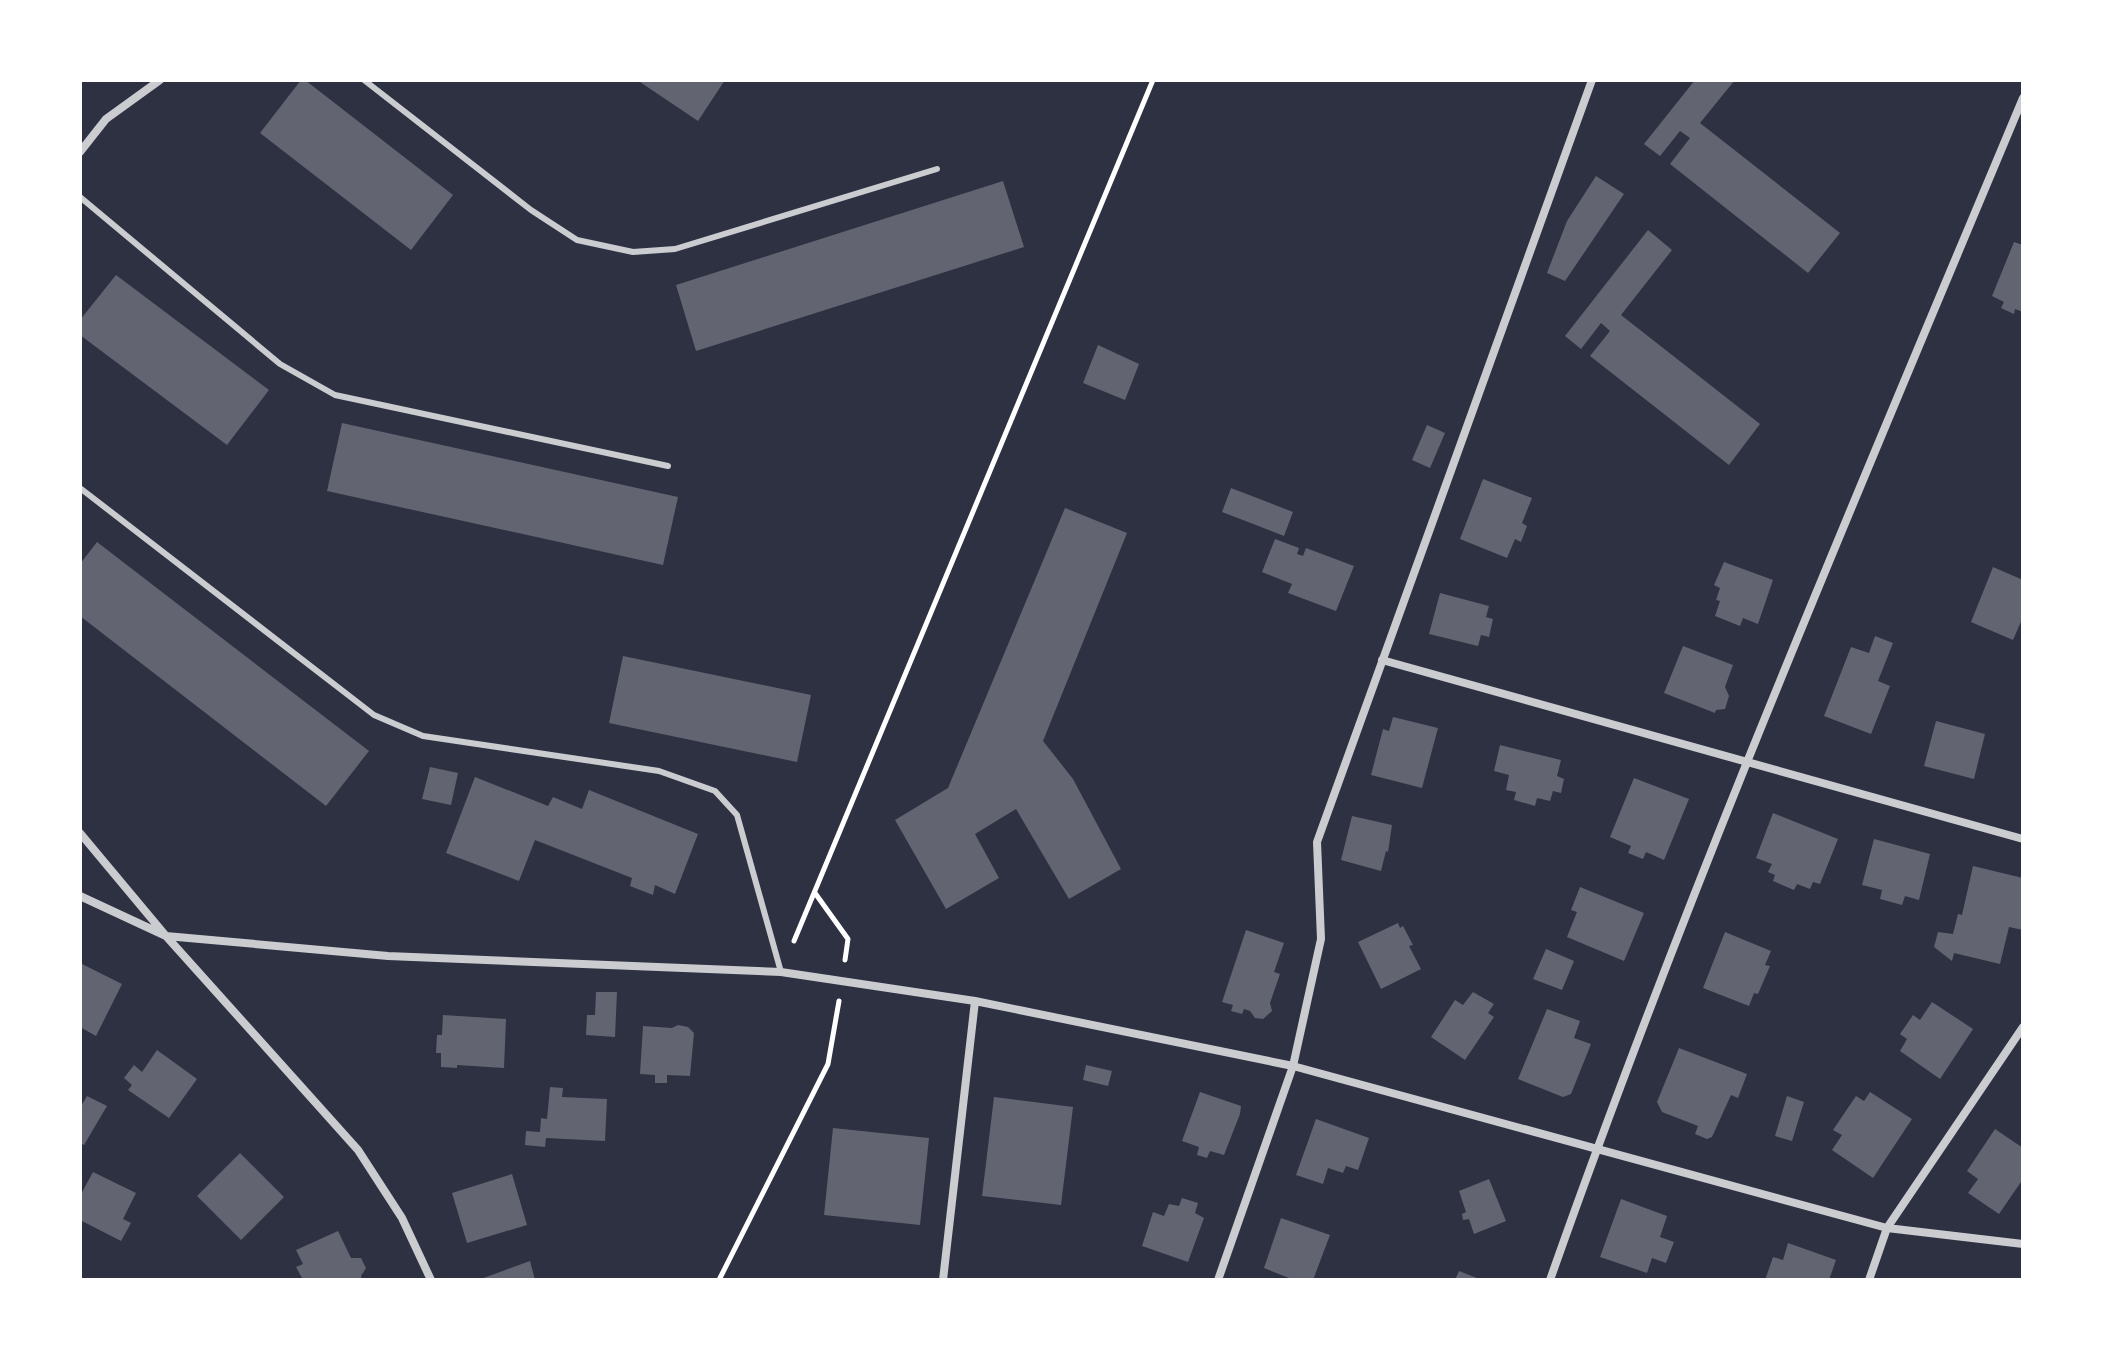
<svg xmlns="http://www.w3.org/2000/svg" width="2103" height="1360" font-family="'Varela Round',sans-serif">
  <rect width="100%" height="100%" fill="#2d3142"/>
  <path fill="#626471" d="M 301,80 L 305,80 L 453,195 L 411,250 L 260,133 Z
    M 637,80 L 725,80 L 698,121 Z
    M 1695,80 L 1735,80 L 1700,123 L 1840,233 L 1808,273 L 1670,164 L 1690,138 L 1680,131 L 1660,156 L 1644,144 Z
    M 1596,176 L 1624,194 L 1565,281 L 1547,273 L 1567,221 Z
    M 1003,181 L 1024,247 L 696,351 L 676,285 Z
    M 1648,230 L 1672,250 L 1621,315 L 1760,424 L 1729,465 L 1590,356 L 1610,331 L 1601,323 L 1581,349 L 1565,336 Z
    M 2014,242 L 2023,245 L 2023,312 L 2015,309 L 2014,314 L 2001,308 L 2004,302 L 1992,296 Z
    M 116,275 L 269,390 L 227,445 L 80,335 L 80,320 Z
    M 1098,345 L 1139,364 L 1125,400 L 1083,383 Z
    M 342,423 L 678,497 L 663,565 L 327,491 Z
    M 1427,425 L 1445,433 L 1430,468 L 1412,460 Z
    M 1483,479 L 1532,498 L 1522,523 L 1527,526 L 1521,542 L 1515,539 L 1507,558 L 1460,539 Z
    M 1231,488 L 1293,512 L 1284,536 L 1222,512 Z
    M 1065,508 L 1127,533 L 1043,741 L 1073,779 L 1121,869 L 1069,899 L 1016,809 L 975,834 L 999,878 L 946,909 L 895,820 L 948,788 Z
    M 1275,539 L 1299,548 L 1297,554 L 1303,556 L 1306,548 L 1354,566 L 1336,611 L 1288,593 L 1292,584 L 1262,572 Z
    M 97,542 L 369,751 L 326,806 L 80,616 L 80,564 Z
    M 1724,562 L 1773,580 L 1758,624 L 1743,618 L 1740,626 L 1715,616 L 1720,601 L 1716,600 L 1720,588 L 1714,585 Z
    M 1993,567 L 2023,580 L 2023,617 L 2013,640 L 1971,622 Z
    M 1440,593 L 1489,606 L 1486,617 L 1493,619 L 1489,637 L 1481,635 L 1478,646 L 1429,634 Z
    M 1875,636 L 1893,643 L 1878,681 L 1890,686 L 1871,734 L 1824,716 L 1851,647 L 1869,653 Z
    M 1683,646 L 1733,665 L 1725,687 L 1729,696 L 1725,709 L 1716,710 L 1715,713 L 1664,693 Z
    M 623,656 L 811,695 L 797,762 L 609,723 Z
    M 1393,717 L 1438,728 L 1422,788 L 1371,775 L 1383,729 L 1389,731 Z
    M 1936,721 L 1985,734 L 1974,779 L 1924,766 Z
    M 1500,745 L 1561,760 L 1557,776 L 1564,779 L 1561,793 L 1553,791 L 1550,801 L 1537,798 L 1535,806 L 1514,800 L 1516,792 L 1506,790 L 1509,775 L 1494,771 Z
    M 430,767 L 458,773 L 451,805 L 422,799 Z
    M 475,777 L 548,806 L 553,797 L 582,809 L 589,790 L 698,834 L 675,894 L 655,885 L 653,895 L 630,886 L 632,878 L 535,840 L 519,881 L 446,853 Z
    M 1634,778 L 1689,799 L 1664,860 L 1646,852 L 1643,859 L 1628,853 L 1631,846 L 1610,837 Z
    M 1773,813 L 1838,839 L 1820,884 L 1813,882 L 1810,889 L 1797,884 L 1794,890 L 1773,881 L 1775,875 L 1768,872 L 1772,864 L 1756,858 Z
    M 1352,816 L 1392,825 L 1388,852 L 1386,851 L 1381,871 L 1341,860 Z
    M 1874,839 L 1930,854 L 1919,900 L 1905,896 L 1902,905 L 1880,899 L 1882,890 L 1862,885 Z
    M 1973,866 L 2023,878 L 2023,930 L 2009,927 L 2000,964 L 1954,953 L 1952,961 L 1934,947 L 1938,932 L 1953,934 L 1958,914 L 1962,915 Z
    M 1580,887 L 1644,913 L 1624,961 L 1567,937 L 1577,912 L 1571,910 Z
    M 1398,923 L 1400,928 L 1403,926 L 1413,945 L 1409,946 L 1421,969 L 1381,989 L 1358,942 Z
    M 1246,930 L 1284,943 L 1274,972 L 1280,974 L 1270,1003 L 1272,1011 L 1263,1019 L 1255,1018 L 1250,1011 L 1244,1009 L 1242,1014 L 1231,1011 L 1233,1005 L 1222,1002 Z
    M 1725,932 L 1771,951 L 1765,965 L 1770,966 L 1758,994 L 1754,993 L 1749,1006 L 1703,988 Z
    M 1546,949 L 1574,961 L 1562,990 L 1533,979 Z
    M 80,963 L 122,984 L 96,1036 L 80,1027 Z
    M 596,992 L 617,992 L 615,1037 L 586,1035 L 587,1015 L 595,1015 Z
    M 1473,992 L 1494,1004 L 1488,1013 L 1494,1017 L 1465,1060 L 1431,1037 L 1455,1000 L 1463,1005 Z
    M 1932,1002 L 1973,1029 L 1940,1079 L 1900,1051 L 1907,1039 L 1900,1034 L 1913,1015 L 1920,1020 Z
    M 1547,1009 L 1580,1021 L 1574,1038 L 1591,1044 L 1571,1094 L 1563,1097 L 1518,1079 Z
    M 443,1015 L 506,1019 L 504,1068 L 457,1065 L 457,1068 L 441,1067 L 441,1053 L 436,1053 L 437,1035 L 442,1035 Z
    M 678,1025 L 688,1027 L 694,1033 L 690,1076 L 667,1075 L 667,1083 L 655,1083 L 655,1075 L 640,1074 L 643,1026 L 672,1028 Z
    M 1679,1048 L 1747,1074 L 1738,1098 L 1731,1095 L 1712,1137 L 1707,1139 L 1695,1134 L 1698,1126 L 1662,1112 L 1657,1102 Z
    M 157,1050 L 197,1079 L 169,1118 L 128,1090 L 132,1085 L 124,1078 L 134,1065 L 142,1072 Z
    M 1086,1065 L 1112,1071 L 1108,1086 L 1083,1080 Z
    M 550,1087 L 563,1088 L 562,1097 L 607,1099 L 605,1141 L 546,1138 L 545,1147 L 525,1145 L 526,1131 L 540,1132 L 541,1118 L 547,1119 Z
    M 1200,1092 L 1241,1106 L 1240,1114 L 1224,1155 L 1210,1151 L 1207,1158 L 1197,1155 L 1199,1147 L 1182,1141 Z
    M 1870,1092 L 1912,1119 L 1873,1178 L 1832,1150 L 1842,1135 L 1833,1130 L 1856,1096 L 1864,1101 Z
    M 87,1096 L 107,1106 L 84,1145 L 80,1143 L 80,1108 Z
    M 1787,1096 L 1804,1102 L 1792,1141 L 1775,1136 Z
    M 994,1097 L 1073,1107 L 1061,1205 L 982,1196 Z
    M 1316,1119 L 1369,1138 L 1358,1170 L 1346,1166 L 1343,1173 L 1328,1168 L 1323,1184 L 1296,1175 Z
    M 833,1128 L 929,1138 L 920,1225 L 824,1215 Z
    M 1995,1129 L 2023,1148 L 2023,1179 L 1999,1214 L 1968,1193 L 1978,1179 L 1967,1171 Z
    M 240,1153 L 284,1197 L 241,1240 L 197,1196 Z
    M 93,1172 L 136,1193 L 123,1219 L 131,1223 L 121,1241 L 80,1220 L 80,1196 Z
    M 512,1174 L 527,1225 L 467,1243 L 452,1193 Z
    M 1489,1179 L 1506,1221 L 1474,1234 L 1469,1219 L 1463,1220 L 1462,1214 L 1466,1212 L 1459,1191 Z
    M 1182,1198 L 1198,1203 L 1195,1213 L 1204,1218 L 1188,1262 L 1142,1246 L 1153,1212 L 1164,1216 L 1169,1204 L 1179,1206 Z
    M 1621,1199 L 1667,1216 L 1660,1237 L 1674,1242 L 1666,1263 L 1652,1258 L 1647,1273 L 1600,1257 Z
    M 1281,1218 L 1330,1235 L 1313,1280 L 1294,1280 L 1264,1268 Z
    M 338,1231 L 351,1258 L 361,1258 L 366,1268 L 361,1276 L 362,1280 L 303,1280 L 296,1267 L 303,1264 L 296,1250 Z
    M 1788,1243 L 1836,1260 L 1829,1280 L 1765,1280 L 1773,1257 L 1783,1260 Z
    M 530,1261 L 535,1280 L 478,1280 Z
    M 1459,1271 L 1482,1280 L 1455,1280 Z"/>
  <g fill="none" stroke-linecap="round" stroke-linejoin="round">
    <path stroke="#fff" stroke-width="5" d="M 815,893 L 848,939 L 845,960
      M 794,941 L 1153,80
      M 719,1280 L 828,1064 L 839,1001"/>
    <path stroke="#caccd0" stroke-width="6" d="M 364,80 L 531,210 L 577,240 L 633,252 L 675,249 L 937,169
      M 80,197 L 280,364 L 335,395 L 668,466
      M 80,488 L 374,715 L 423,736 L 659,771 L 715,791 L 737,815 L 781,972"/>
    <path stroke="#caccd0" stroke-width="8" d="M 80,152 L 106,119 L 160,80
      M 1382,660 L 2023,839
      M 80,833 L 166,936 L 358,1150 L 402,1218 L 431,1280
      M 80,896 L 166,936 L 388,956 L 781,972 L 975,1001 L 1293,1066 L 1887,1228 L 2023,1244
      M 943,1280 L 975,1001
      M 1218,1280 L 1293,1066 L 1321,939 L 1317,842 L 1592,80
      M 1550,1280 C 1691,880 1859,490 2023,98
      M 1869,1280 L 1887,1228 L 2023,1027"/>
  </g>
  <rect width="2103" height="1360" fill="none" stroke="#ffffff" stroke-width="164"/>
</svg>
